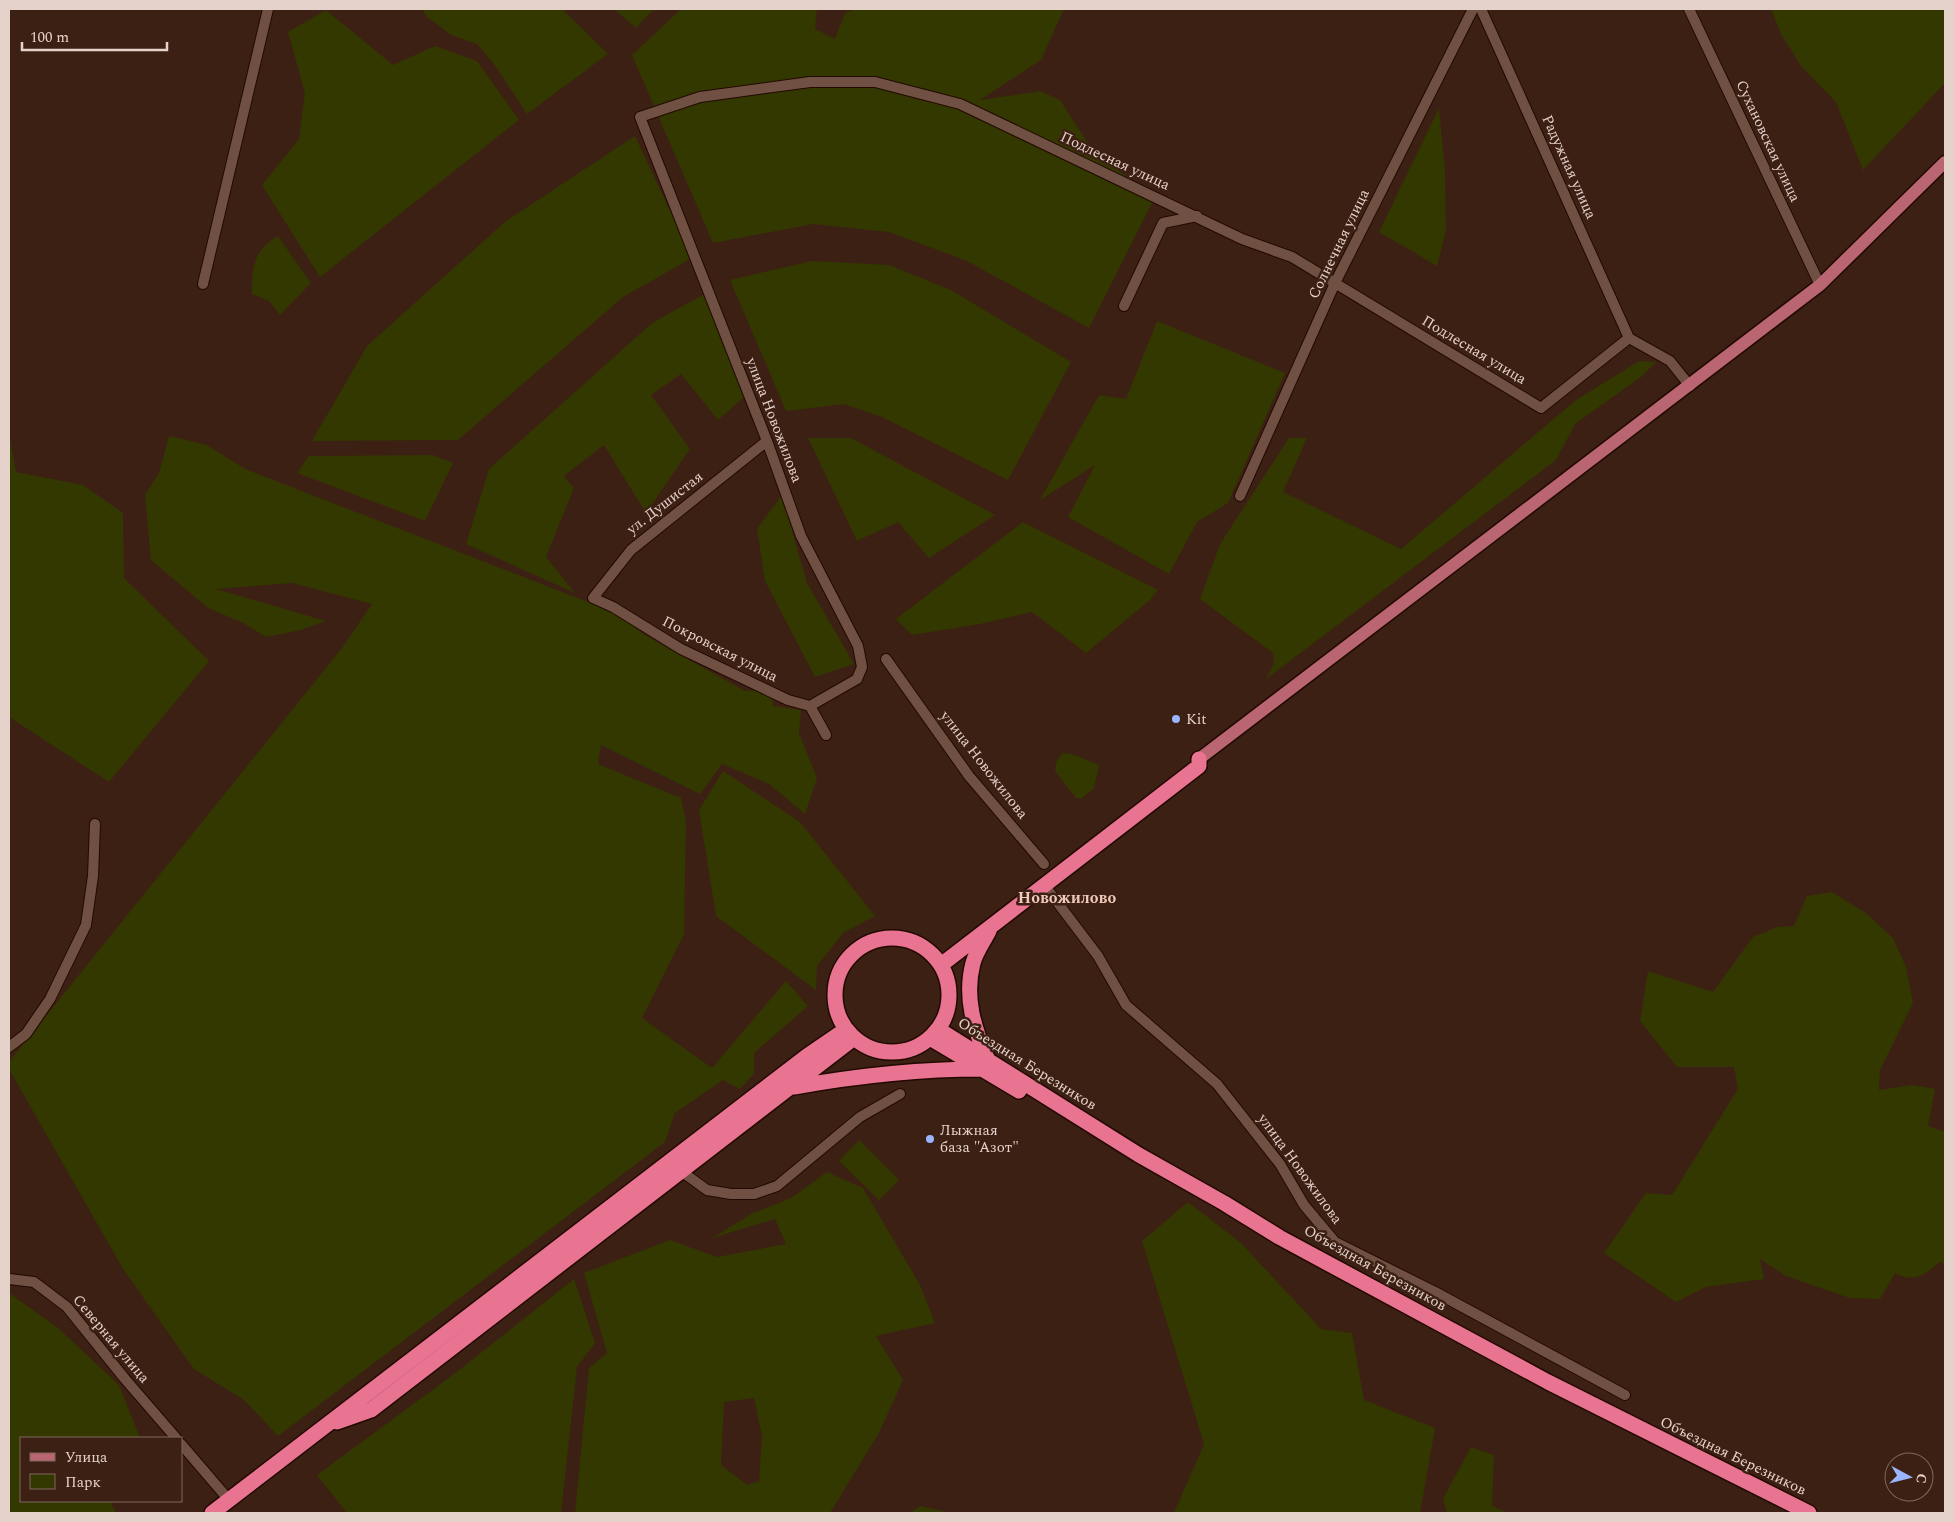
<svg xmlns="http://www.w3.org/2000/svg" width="1954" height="1522" font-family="Spectral,serif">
  <rect width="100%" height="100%" fill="#3d2014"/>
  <path fill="#333700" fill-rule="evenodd" d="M 422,9 L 562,9 L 608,54 L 527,114 L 494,64 L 477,44 L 451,35 L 427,17 Z
    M 614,9 L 654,9 L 636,28 Z
    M 681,9 L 817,9 L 815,29 L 835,39 L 845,13 L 856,9 L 1064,9 L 1041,60 L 980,100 L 1041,91 L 1060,100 L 1095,154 L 1132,180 L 1153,201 L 1089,328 L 965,260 L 889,232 L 813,224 L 713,243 L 632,55 Z
    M 1771,9 L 1945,9 L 1945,83 L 1863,170 L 1836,102 L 1801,66 L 1781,34 Z
    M 326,10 L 393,65 L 435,46 L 477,61 L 519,120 L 320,277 L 262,185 L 299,139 L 305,93 L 288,32 Z
    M 1439,108 L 1445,171 L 1446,231 L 1437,266 L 1379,232 Z
    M 635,136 L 692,258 L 623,297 L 458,440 L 312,441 L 367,346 L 506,221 Z
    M 278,236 L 311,283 L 280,315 L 269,301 L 252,294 C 252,267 253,251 278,236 Z
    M 812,261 L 889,265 L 951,290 L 1071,362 L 1008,480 L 882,417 L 844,404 L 786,411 L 730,280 Z
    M 706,293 L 751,391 L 718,420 L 681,374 L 651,395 L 690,449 L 646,513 L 604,445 L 564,476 L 574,488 L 546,557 L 575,593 L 466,544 L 489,469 L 652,323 Z
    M 1157,321 L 1285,373 L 1228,503 L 1197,522 L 1169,574 L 1068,517 L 1095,465 L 1040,500 L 1099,395 L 1126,399 Z
    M 1639,361 L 1656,362 L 1641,377 L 1575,424 L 1556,460 L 1266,679 L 1274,663 L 1273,653 L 1200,599 L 1220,544 L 1289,438 L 1307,438 L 1283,492 L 1401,549 L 1576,400 Z
    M 9,433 L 16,472 L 83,485 L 123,513 L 124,578 L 209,661 L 109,782 L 9,717 Z
    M 169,436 L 207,445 L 245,469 L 619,614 L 643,634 L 745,691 L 770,690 L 773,706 L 801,710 L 799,733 L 817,778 L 805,814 L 769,784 L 722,764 L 700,794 L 601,745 L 598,764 L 681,798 L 686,821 L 684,934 L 642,1018 L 712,1068 L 786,981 L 808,1006 L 754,1053 L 754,1074 L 740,1089 L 723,1080 L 675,1113 L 665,1142 L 278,1436 L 244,1400 L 194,1369 L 123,1269 L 9,1069 L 9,1062 L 342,648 L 372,604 L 292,583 L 216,589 L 326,621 L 301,630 L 266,637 L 243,623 L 208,608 L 151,560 L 145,495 L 159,473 Z
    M 808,438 L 851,438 L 995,515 L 929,558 L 898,522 L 857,541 Z
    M 433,455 L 453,463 L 425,521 L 297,473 L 309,456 Z
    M 782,495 L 807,583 L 854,664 L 815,677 L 765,581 L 757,529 Z
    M 1023,522 L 1158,590 L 1150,600 L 1086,653 L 1032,612 L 980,624 L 912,635 L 896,619 Z
    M 1062,753 L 1072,754 L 1099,765 L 1094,788 L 1081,799 L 1076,798 L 1055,771 L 1056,763 Z
    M 723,771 L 800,822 L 875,916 L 843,933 L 817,966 L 816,990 L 716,916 L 699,810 Z
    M 1832,892 L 1866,913 L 1893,938 L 1906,967 L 1913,1003 L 1880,1070 L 1879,1090 L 1912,1085 L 1935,1089 L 1928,1126 L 1945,1132 L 1945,1264 L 1940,1262 C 1926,1274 1913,1284 1895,1273 L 1880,1299 L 1850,1298 L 1806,1283 L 1786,1276 L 1760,1259 L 1764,1279 L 1706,1287 L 1676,1302 L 1604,1253 L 1646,1193 L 1672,1195 L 1738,1089 L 1734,1067 L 1677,1067 L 1640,1021 L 1648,971 L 1713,992 L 1753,937 L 1777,927 L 1794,926 L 1807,896 Z
    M 859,1140 L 899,1180 L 879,1200 L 839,1161 Z
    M 827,1172 L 863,1188 L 920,1285 L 935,1323 L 876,1336 L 903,1380 L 879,1433 L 830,1513 L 575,1513 L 589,1368 L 607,1353 L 584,1273 L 670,1240 L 717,1257 L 786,1244 L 775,1219 L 712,1238 L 751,1214 L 791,1198 ZM 754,1398 L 762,1436 L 759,1481 L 747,1485 L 721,1465 L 724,1402 Z
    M 1188,1202 L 1241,1243 L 1321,1329 L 1352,1333 L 1364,1400 L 1435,1428 L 1420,1513 L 1174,1513 L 1204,1444 L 1142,1241 Z
    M 574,1279 L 595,1343 L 577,1367 L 561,1513 L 347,1513 L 317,1475 L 454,1374 Z
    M 9,1293 L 57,1327 L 119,1385 L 140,1438 L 21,1438 L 21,1501 L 110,1501 L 116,1513 L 9,1513 Z
    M 1471,1447 L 1494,1455 L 1492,1506 L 1508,1513 L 1447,1513 L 1443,1499 Z
    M 920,1506 L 952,1513 L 910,1513 Z"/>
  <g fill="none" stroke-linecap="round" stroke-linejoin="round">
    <g stroke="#220901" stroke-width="12">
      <path id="minor" d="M 1481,9 L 1629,338
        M 1689,9 L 1820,285
        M 203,284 L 268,9
        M 1124,306 L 1163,223 L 1197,216
        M 1629,338 L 1670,361 L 1690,386
        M 767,441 L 631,550 L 593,598 L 613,607 L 681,649 L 788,700 L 810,706
        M 1240,496 L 1335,283 L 1473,9
        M 886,659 L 969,776 L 1044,864
        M 810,706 L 857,679 L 862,667 L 858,646 L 801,536 L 767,441 L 640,117 L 700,97 L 810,82 L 875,82 L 960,104 L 1242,239 L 1292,257 L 1541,408 L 1629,338
        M 810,706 L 826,735
        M 1048,890 L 1098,956 L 1126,1005 L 1217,1084 L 1280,1164 L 1304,1205 L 1335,1242 L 1437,1293 L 1625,1395
        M 9,1047 L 26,1034 L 50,999 L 86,925 L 93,876 L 95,824
        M 681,1171 L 707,1190 L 731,1194 L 754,1194 L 777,1186 L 860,1117 L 900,1094
        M 9,1279 L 34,1282 L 67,1307 L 125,1379 L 176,1438
        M 181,1444 L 229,1500"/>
    </g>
    <g stroke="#220901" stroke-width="15">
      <path id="major" d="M 1199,759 L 1820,285 L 1945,162"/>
    </g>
    <g stroke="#220901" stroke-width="18">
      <path id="highway" d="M835 995a57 57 0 1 1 114 0a57 57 0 1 1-114 0Z
        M 941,965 L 1199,766 L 1199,759
        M 938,1029 L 1139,1155 L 1224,1203 L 1279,1237 L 1548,1382 L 1809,1513
        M 930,1038 L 1019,1091
        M 988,1060 C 974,1029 964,997 973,963 C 976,952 984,941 989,931
        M 794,1087 C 856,1076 918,1069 982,1069
        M 337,1422 L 371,1410 L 854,1038
        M 212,1513 L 807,1056 L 845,1030"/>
    </g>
    <use href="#minor" stroke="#705042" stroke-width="10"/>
    <use href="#major" stroke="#b96672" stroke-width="12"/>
    <use href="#highway" stroke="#e97492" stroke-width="15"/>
  </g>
  <g fill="#9ab5fd" stroke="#3d2014" stroke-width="2">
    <circle cx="1176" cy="719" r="5"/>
    <circle cx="930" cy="1139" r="5"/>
  </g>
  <g text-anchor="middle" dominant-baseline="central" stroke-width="5" stroke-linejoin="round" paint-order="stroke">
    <g font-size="15" fill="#e5d2ca" stroke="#3d2014">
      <text transform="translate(1768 141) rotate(65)">Сухановская улица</text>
      <text transform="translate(1115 161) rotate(25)">Подлесная улица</text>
      <text transform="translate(1569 167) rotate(66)">Радужная улица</text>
      <text transform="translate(1339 244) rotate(-64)">Солнечная улица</text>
      <text transform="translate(1474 350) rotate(31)">Подлесная улица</text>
      <text transform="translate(774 420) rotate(69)">улица Новожилова</text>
      <text transform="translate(665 503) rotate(-38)">ул. Душистая</text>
      <text transform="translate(720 649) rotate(27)">Покровская улица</text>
      <text transform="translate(984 765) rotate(52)">улица Новожилова</text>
      <text transform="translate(1027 1064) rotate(32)">Объездная Березников</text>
      <text transform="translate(1300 1169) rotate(54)">улица Новожилова</text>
      <text transform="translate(1375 1268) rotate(29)">Объездная Березников</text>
      <text transform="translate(111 1339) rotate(50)">Северная улица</text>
      <text transform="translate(1733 1456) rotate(26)">Объездная Березников</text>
    </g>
    <g font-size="15" fill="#e5d2ca" stroke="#3d2014" text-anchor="start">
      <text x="1186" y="719">Kit</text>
      <text x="940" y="1130">Лыжная<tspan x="940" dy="17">база "Азот"</tspan></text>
    </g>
    <g font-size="16" font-weight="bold" fill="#f0c9b9" stroke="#3d2014">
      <text x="1067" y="898">Новожилово</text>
    </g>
  </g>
  <rect width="1954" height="1522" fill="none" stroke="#e5d2ca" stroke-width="20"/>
  <rect x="20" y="1437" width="162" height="65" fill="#3d2014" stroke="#80675d"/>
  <rect x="30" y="1453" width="25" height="8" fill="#b96672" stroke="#80675d"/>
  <text x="65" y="1462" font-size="15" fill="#e5d2ca">Улица</text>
  <rect x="30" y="1474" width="25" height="15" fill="#333700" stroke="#80675d"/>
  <text x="65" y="1487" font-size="15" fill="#e5d2ca">Парк</text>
  <g transform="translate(1909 1477) rotate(97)"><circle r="24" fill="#3d2014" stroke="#80675d"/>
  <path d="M0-4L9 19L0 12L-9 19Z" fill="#9ab5fd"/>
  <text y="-8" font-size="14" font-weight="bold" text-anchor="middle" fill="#e5d2ca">С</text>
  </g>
  <path d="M22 42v8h145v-8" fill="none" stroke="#e5d2ca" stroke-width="2.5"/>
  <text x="30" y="42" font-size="15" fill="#e5d2ca" stroke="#3d2014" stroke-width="4" paint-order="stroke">100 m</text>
</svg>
